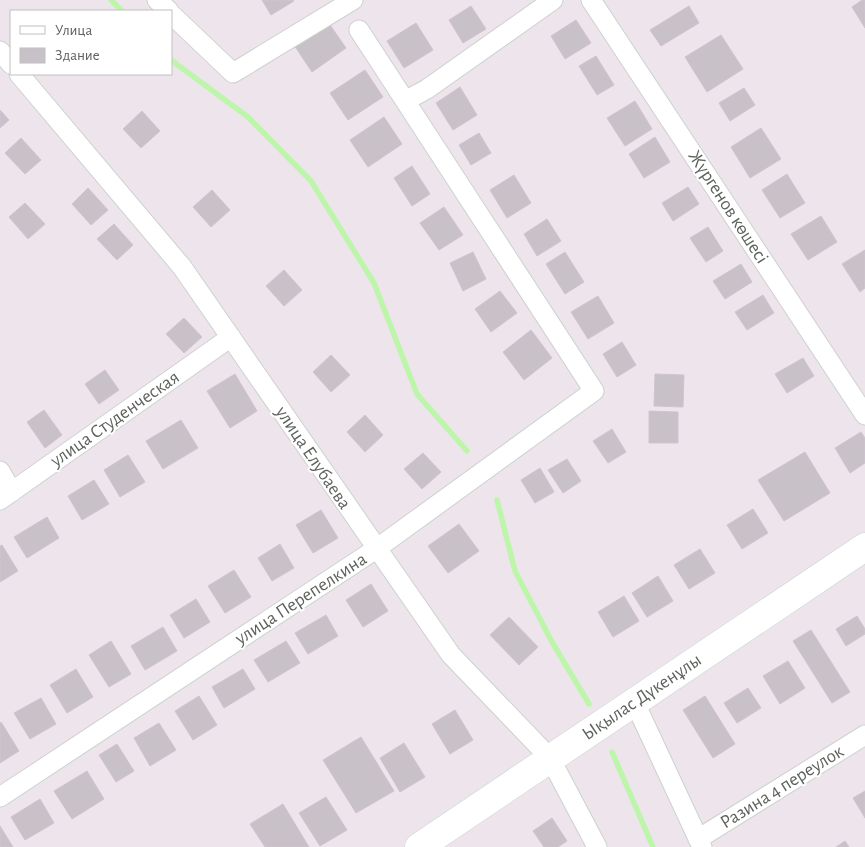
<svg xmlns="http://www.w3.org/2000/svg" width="865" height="847" font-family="'Alegreya Sans',sans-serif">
  <rect width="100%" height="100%" fill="#ede4ec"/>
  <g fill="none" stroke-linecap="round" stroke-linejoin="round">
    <path stroke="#bdf6ab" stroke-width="5.5" d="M 111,0 L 122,11
      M 171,60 L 248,117 L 311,181 L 374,283 L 417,394 L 467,451
      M 497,500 L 515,571 L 552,642 L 589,704
      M 612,752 L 653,847"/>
  </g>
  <path fill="#c8c1c8" stroke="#d1c3d1" d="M 262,0 L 293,0 L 294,1 L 271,15 Z
    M 862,0 L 865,0 L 865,28 L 852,7 Z
    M 471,6 L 486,29 L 463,43 L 449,20 Z
    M 689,6 L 699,23 L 661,46 L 650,30 Z
    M 576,20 L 591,43 L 565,59 L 551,36 Z
    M 328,22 L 346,48 L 312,72 L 294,45 Z
    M 416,23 L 433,50 L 404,68 L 387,41 Z
    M 721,35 L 743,69 L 707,92 L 685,57 Z
    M 596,56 L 614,85 L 597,95 L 579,66 Z
    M 365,70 L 383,97 L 348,120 L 330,93 Z
    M 460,87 L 477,115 L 453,130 L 436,103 Z
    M 744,88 L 755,105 L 730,121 L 719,103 Z
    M 635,101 L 652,129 L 625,146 L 607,118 Z
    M 0,110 L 9,120 L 0,128 Z
    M 142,111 L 160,131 L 141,148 L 123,129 Z
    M 384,117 L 402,144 L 368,167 L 350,140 Z
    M 761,128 L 781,159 L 750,178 L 731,147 Z
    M 479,133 L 491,153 L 471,165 L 459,145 Z
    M 655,137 L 670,162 L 644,178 L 629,154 Z
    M 21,138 L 41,160 L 25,174 L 5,153 Z
    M 412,166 L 430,194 L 412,206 L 394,178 Z
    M 787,174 L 805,203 L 780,218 L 762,190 Z
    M 514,175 L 531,203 L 507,218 L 490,190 Z
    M 688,187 L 699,204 L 673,221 L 662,203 Z
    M 88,188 L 108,210 L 91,225 L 72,204 Z
    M 212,190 L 230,210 L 211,227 L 193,207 Z
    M 25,203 L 45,224 L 28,239 L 9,217 Z
    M 444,207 L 463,235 L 439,250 L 420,223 Z
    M 821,216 L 837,242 L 808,260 L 791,234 Z
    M 547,219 L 561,241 L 537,256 L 524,234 Z
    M 114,224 L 133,245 L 117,260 L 97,239 Z
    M 708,227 L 723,251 L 706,262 L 690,238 Z
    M 865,250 L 865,288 L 860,292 L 842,264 Z
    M 473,252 L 486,279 L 463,291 L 450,263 Z
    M 565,252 L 584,282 L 565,294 L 546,264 Z
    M 741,264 L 752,282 L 725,299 L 713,281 Z
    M 284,270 L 302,290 L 284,306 L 266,286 Z
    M 500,291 L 517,313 L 491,332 L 475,309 Z
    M 763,295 L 774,313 L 747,330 L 735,312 Z
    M 598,296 L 614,323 L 588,339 L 571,312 Z
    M 184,318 L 202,337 L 184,353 L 166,334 Z
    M 531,330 L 552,358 L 524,380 L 503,352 Z
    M 622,342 L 636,365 L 617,377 L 603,354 Z
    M 331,355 L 350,375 L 331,392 L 313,372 Z
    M 803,358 L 814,376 L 787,393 L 775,374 Z
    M 105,370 L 119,390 L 99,404 L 85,384 Z
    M 235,374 L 257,411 L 230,428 L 207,391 Z
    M 655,374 L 684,375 L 683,407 L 654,406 Z
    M 44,410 L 62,435 L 45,448 L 27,422 Z
    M 649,411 L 678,412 L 678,443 L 649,443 Z
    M 365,415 L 383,435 L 365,452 L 347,432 Z
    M 181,420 L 198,448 L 163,469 L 146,441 Z
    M 612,429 L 626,452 L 608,463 L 593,441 Z
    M 861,432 L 865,438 L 865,463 L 850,473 L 835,448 Z
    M 805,452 L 830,493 L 784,521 L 758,480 Z
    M 423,453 L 441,472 L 422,489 L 404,469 Z
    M 128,455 L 145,482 L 120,497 L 104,470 Z
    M 567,459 L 581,481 L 563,493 L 548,470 Z
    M 540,468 L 554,492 L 535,503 L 521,480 Z
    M 94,480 L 109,504 L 82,520 L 68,496 Z
    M 753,509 L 768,533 L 742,549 L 727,525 Z
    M 321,510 L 338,538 L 313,553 L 296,525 Z
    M 47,517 L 59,538 L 27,558 L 14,537 Z
    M 459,524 L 479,551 L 448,573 L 428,546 Z
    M 280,544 L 294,568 L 272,581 L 258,558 Z
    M 2,545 L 18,571 L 0,582 L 0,546 Z
    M 700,549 L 715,573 L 689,589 L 674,565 Z
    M 234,570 L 251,597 L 225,613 L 208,586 Z
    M 658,576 L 673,601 L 647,617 L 632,593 Z
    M 371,584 L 388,611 L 363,627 L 346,600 Z
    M 624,596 L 639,621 L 613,637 L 598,612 Z
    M 196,599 L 210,622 L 184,638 L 170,615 Z
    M 326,615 L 338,636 L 308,654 L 295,633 Z
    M 857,616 L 865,629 L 865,634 L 846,646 L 836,629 Z
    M 509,617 L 538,647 L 519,665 L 490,635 Z
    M 163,627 L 177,651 L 145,670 L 131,646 Z
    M 811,630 L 850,692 L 832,703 L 793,641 Z
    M 111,641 L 131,674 L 109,687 L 89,655 Z
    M 286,641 L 300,663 L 268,682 L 254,660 Z
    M 788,661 L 805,688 L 780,704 L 763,676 Z
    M 76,669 L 93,697 L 67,713 L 50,685 Z
    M 243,669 L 255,689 L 224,708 L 212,687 Z
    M 748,688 L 761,708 L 737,723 L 724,703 Z
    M 199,696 L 217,725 L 193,740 L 175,711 Z
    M 705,696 L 735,744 L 713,758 L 683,710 Z
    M 41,698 L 56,724 L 30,739 L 14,713 Z
    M 455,710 L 473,740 L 450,754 L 432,724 Z
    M 1,722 L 19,751 L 0,763 L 0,723 Z
    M 159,723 L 176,750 L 150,766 L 134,738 Z
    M 361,737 L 394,791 L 356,813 L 323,760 Z
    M 404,743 L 425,777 L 400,792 L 380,758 Z
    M 117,744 L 134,771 L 116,782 L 99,755 Z
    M 87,771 L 104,799 L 72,819 L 54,791 Z
    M 865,791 L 865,818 L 853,798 Z
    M 326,797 L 347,830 L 320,846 L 299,813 Z
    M 40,799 L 54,823 L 25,840 L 11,817 Z
    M 283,804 L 309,847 L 265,847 L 250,824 Z
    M 552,818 L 567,841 L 558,847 L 544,847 L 533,831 Z
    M 0,826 L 13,847 L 0,847 Z
    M 845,841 L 849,847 L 836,847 Z"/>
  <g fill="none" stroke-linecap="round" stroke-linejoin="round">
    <g stroke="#ccd2cc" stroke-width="21">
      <path id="street" d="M 157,0 L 169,11
        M 591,0 L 865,415
        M 171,14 L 233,73 L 353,0
        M 0,51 L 11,64
        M 19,74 L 182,267 L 451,655 L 550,758 L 597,847
        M 405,101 L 427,89 L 553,0
        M 0,471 L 12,492
        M 0,500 L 231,337
        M 635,703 L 702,847
        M 0,797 L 376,549 L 594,391 L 359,30
        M 698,839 L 865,735"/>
    </g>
    <g stroke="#cdd4cd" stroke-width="29">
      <path id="secondary" d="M 419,847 L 865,547"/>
    </g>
    <use href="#street" stroke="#fff" stroke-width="19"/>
    <use href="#secondary" stroke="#fff" stroke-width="28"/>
  </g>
  <g text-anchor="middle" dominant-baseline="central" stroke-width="4" stroke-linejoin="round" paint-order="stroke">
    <g font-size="19" fill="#5d635c" stroke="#fff">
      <text transform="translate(728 207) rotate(57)">Жүргенов көшесі</text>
      <text transform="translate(115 419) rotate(-35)">улица Студенческая</text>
      <text transform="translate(313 458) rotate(56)">улица Елубаева</text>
      <text transform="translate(301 599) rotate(-33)">улица Перепелкина</text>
      <text transform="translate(642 697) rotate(-34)">Ықылас Дүкенұлы</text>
      <text transform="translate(782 787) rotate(-32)">Разина 4 переулок</text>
    </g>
  </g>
  <rect x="10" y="10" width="162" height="65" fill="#ffffff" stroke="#bec1be"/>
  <rect x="20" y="26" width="25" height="8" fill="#ffffff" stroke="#bec1be"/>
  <text x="55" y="35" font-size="15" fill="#5d635c">Улица</text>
  <rect x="20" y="48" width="25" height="15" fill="#c8c1c8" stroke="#bec1be"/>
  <text x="55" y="60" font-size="15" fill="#5d635c">Здание</text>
</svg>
